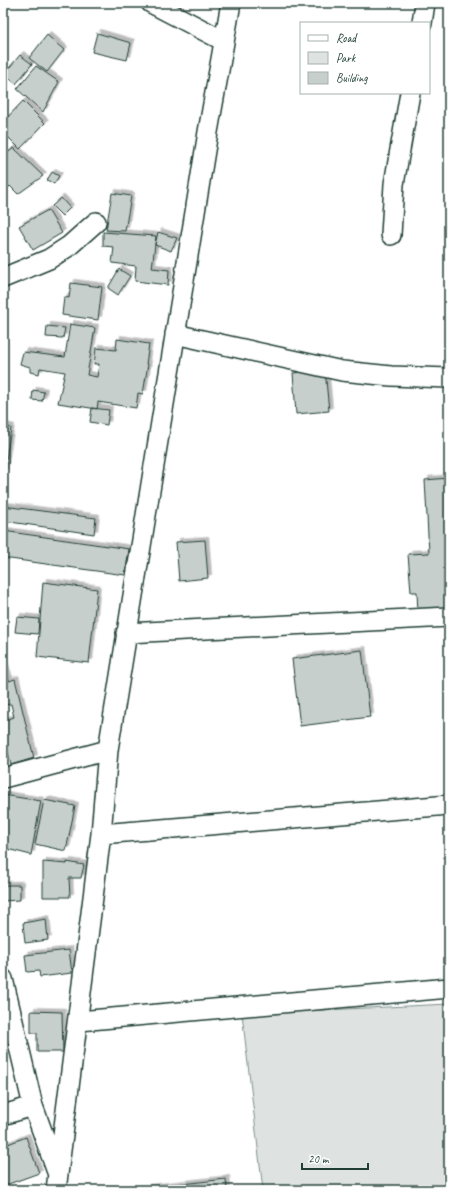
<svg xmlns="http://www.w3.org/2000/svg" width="452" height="1193" font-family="Caveat,sans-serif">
  <defs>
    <filter id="shadow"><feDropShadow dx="3.5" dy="-3.5" stdDeviation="0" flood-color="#0004"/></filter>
  </defs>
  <rect width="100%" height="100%" fill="#fff"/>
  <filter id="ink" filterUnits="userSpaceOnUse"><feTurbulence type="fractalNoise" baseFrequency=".025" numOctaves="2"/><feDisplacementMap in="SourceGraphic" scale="8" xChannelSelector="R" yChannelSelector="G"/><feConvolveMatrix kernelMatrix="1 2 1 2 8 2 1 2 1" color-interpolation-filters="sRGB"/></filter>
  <g filter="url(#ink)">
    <path fill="#dee3e2" stroke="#7e908b" d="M 449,1004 L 449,1190 L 263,1190 L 242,1014 Z"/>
    <path fill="#c7cfcc" stroke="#1f3d34" filter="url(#shadow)" d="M 97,33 L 131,43 L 127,60 L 92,52 Z
      M 47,35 L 64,50 L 47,72 L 29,58 Z
      M 20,55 L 32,64 L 16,84 L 4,74 Z
      M 36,66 L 59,82 L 43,112 L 17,89 Z
      M 23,101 L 45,123 L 20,149 L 3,132 L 3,122 Z
      M 14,148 L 43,176 L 18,194 L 10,186 L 6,190 L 3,188 L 3,156 Z
      M 52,172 L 59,176 L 54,184 L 47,180 Z
      M 112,193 L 131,196 L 125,231 L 106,230 Z
      M 61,198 L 70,208 L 62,216 L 52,206 Z
      M 48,210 L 62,233 L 33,250 L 19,226 Z
      M 103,232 L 156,236 L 152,268 L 169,270 L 168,285 L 135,281 L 136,266 L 112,263 L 114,247 L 103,246 Z
      M 158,232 L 177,238 L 171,251 L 155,245 Z
      M 119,269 L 130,276 L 118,295 L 108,288 Z
      M 71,283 L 102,287 L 98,320 L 62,315 L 64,297 L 69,298 Z
      M 70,324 L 95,328 L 87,375 L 97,377 L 99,364 L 94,364 L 96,348 L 116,350 L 117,339 L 149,344 L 146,364 L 148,364 L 143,394 L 138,393 L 136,408 L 98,402 L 97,409 L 58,403 L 65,372 L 40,368 L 39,374 L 30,372 L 30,367 L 20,364 L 23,352 L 65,357 Z
      M 47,326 L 65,328 L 63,338 L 46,337 Z
      M 325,370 L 329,411 L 296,414 L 293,373 Z
      M 33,390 L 44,392 L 42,401 L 32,400 Z
      M 92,408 L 109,410 L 107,425 L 90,422 Z
      M 3,426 L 11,428 L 4,473 L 3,473 Z
      M 449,478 L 449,611 L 418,615 L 417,592 L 411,592 L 408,554 L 429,553 L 425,480 Z
      M 3,506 L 96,518 L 94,534 L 3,521 Z
      M 3,531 L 129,549 L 125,575 L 3,558 Z
      M 205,540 L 208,578 L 179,581 L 176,542 Z
      M 43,582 L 97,589 L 89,663 L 37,657 Z
      M 17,617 L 39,619 L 38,634 L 15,632 Z
      M 362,650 L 370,717 L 300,726 L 292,659 Z
      M 3,662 L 9,681 L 15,679 L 34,758 L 11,765 L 3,732 L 3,721 L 14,717 L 11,704 L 4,705 L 3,701 Z
      M 3,795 L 41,801 L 31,855 L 3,848 Z
      M 44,800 L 75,806 L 66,851 L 35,844 Z
      M 43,862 L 67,864 L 67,862 L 84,865 L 81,878 L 69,878 L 70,897 L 43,897 Z
      M 3,885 L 20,885 L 20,900 L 3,901 Z
      M 46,919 L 48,940 L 25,943 L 23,923 Z
      M 69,950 L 72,973 L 40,977 L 39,971 L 27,972 L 25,955 Z
      M 31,1011 L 62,1012 L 63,1052 L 37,1052 L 37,1033 L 31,1033 Z
      M 26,1137 L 39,1173 L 3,1186 L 3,1146 Z
      M 226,1179 L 227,1190 L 130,1190 Z"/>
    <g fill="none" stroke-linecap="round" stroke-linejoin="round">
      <g stroke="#1f3d34" stroke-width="22">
        <path id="minor" d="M 151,3 L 224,41
          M 422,23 L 425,3
          M 391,235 L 394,184 L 410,93
          M 3,278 L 49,259 L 69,246 L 96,222
          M 175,334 L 342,371 L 391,376 L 449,378
          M 126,633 L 449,617
          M 3,778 L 108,750
          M 101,834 L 449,805
          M 3,979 L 33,1106 L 57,1172
          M 79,1021 L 449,988
          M 3,1115 L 33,1106
          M 56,1190 L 101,834 L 108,750 L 208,132 L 231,3"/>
      </g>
      <use href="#minor" stroke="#fff" stroke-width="19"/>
    </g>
  </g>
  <rect width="452" height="1193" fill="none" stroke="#fff" stroke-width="16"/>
  <rect x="8" y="8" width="436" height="1177" fill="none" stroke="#1f3d34" stroke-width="1.5" filter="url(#ink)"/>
  <rect x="300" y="22" width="130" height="72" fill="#ffffff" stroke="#a5b1ae"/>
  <rect x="308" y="35" width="20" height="6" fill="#ffffff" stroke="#a5b1ae"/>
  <text x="336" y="42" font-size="12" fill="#1f3d34">Road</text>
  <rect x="308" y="52" width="20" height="12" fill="#dee3e2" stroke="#a5b1ae"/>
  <text x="336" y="62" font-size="12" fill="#1f3d34">Park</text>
  <rect x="308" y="72" width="20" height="12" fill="#c7cfcc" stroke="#a5b1ae"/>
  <text x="336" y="82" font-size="12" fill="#1f3d34">Building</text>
  <path d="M302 1163v6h66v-6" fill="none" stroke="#1f3d34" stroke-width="2"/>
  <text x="308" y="1163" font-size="12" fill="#1f3d34" stroke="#ffffff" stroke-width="3" paint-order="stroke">20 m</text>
</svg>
